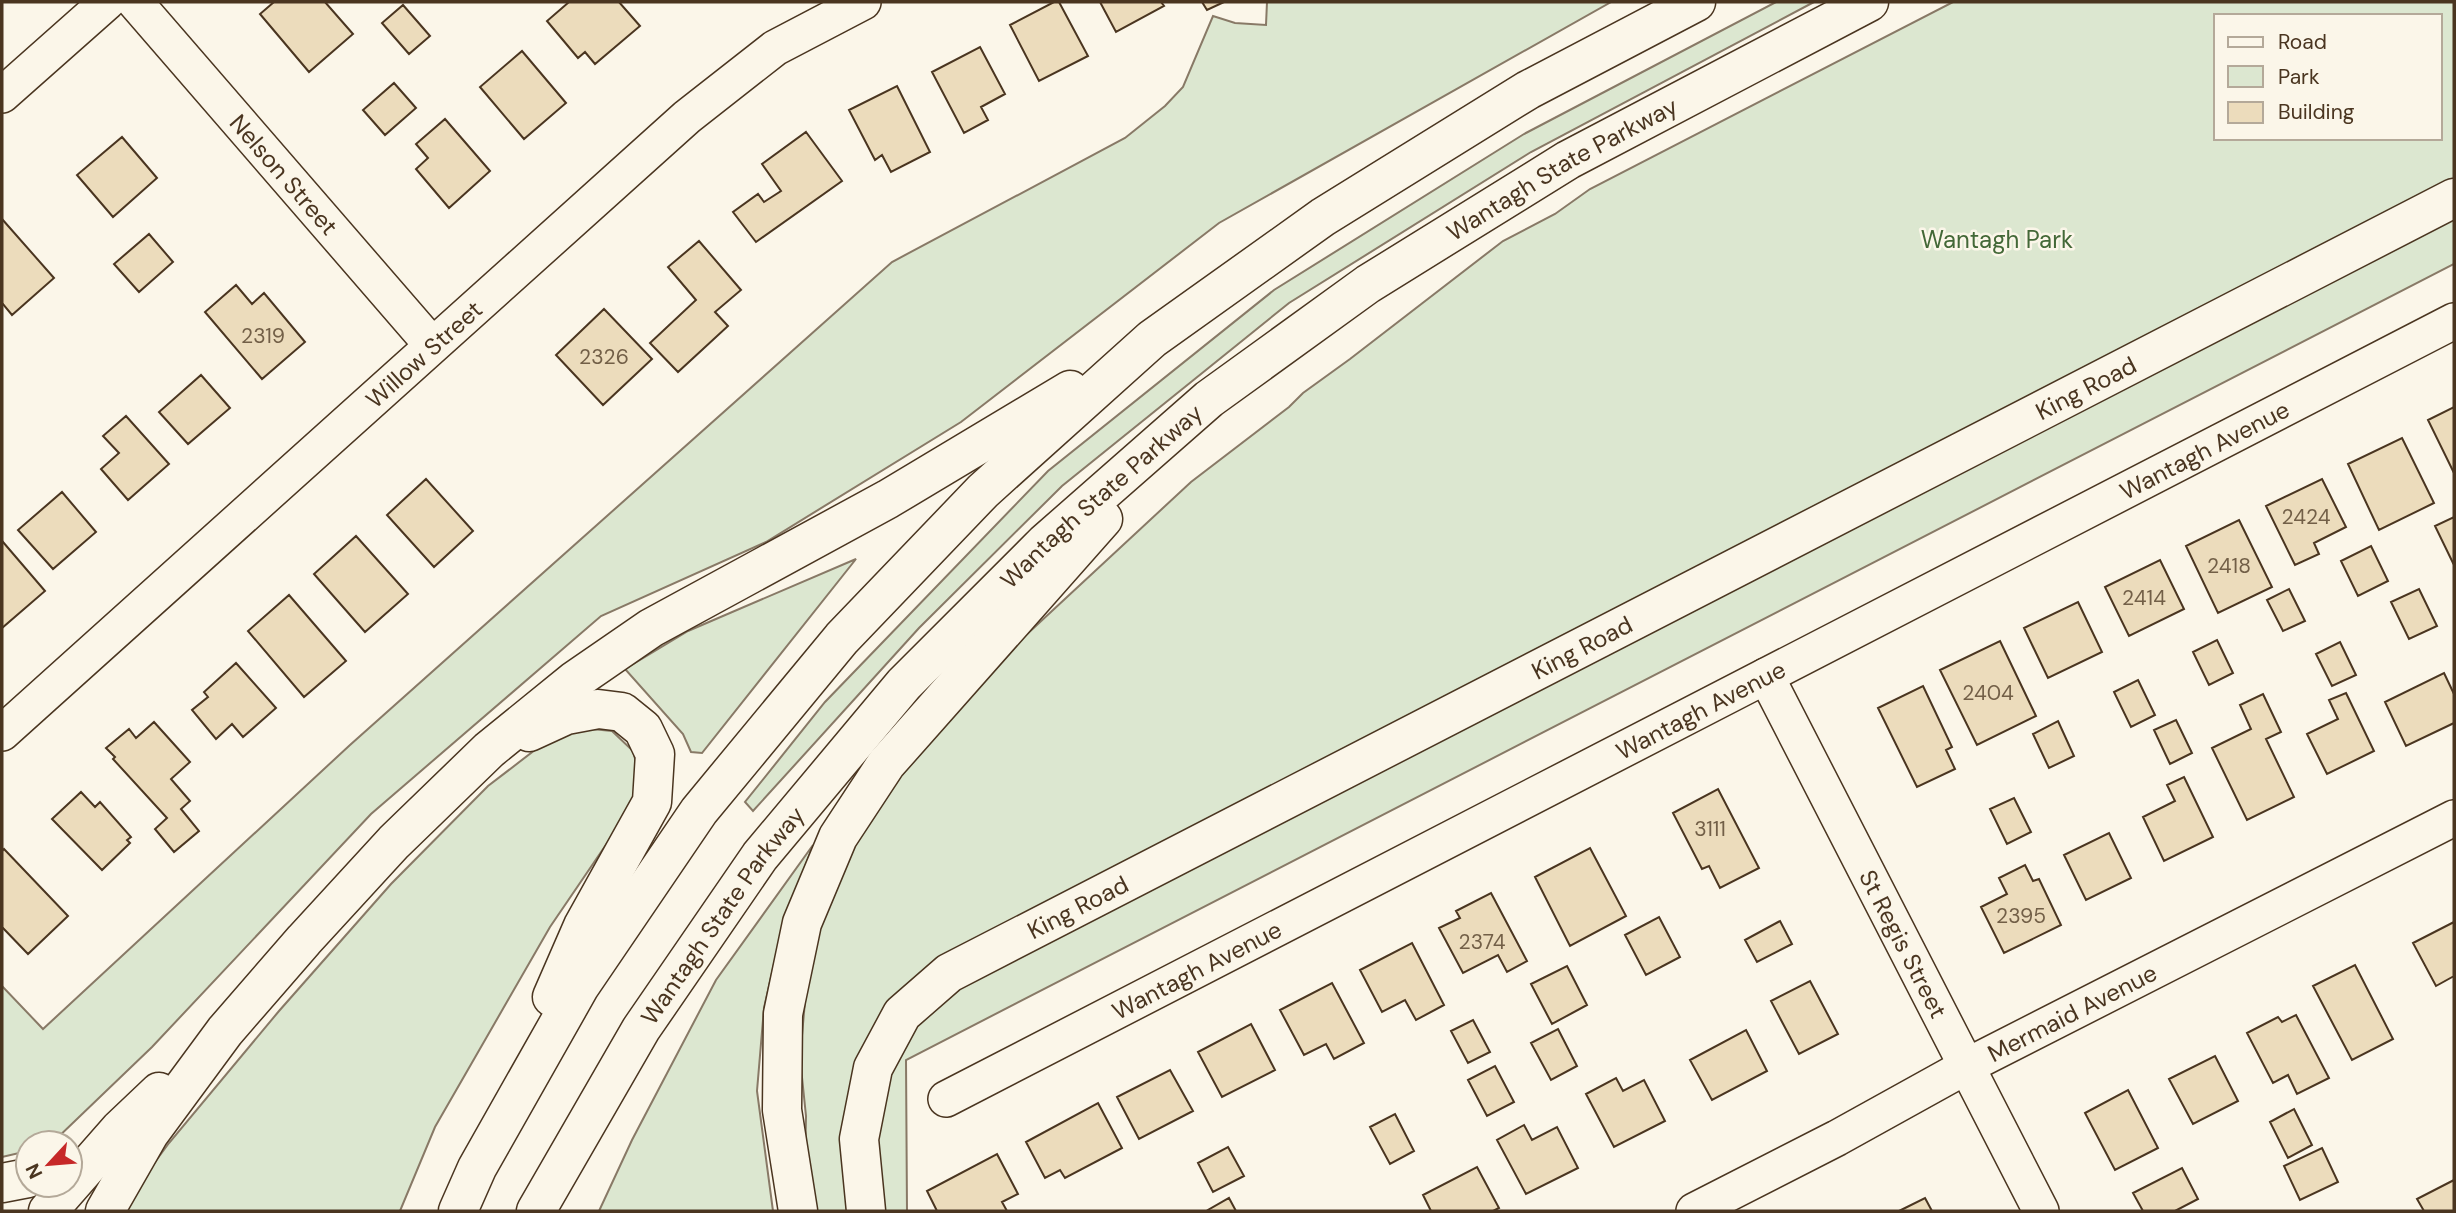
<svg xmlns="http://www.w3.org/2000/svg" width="2456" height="1213" font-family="'DM Sans',sans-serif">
  <rect width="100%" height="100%" fill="#fbf6e9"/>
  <path fill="#dce7d0" stroke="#887966" stroke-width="2" fill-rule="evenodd" d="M 1267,2 L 1611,2 L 1219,223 L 961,422 L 766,542 L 601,616 L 371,814 L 152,1047 L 52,1143 L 28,1143 L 28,1151 L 2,1157 L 2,986 L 43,1029 L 350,745 L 892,262 L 1125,138 L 1165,106 L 1183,87 L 1213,16 L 1235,23 L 1266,25 Z
    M 1776,2 L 1814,2 L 1531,152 L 1289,303 L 1062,486 L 919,628 L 753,811 L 745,802 L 825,702 L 1048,471 L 1274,290 L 1524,134 Z
    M 1953,2 L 2454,2 L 2454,264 L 906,1060 L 907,1211 L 813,1211 L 805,1166 L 806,1116 L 800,1058 L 809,956 L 858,825 L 1011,649 L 1191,482 L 1289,407 L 1303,393 L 1350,359 L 1503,241 L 1555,214 L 1590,189 ZM 2216,16 L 2440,16 L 2440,138 L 2216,138 Z
    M 856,559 L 702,753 L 691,752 L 683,734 L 625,669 L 688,631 Z
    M 582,728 L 612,731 L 633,751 L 640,778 L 631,808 L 550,927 L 435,1127 L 400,1211 L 119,1211 L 169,1143 L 279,1011 L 391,884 L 488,786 L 548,740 Z
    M 813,845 L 782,929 L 764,1008 L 757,1091 L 773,1211 L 599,1211 L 632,1140 L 716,980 Z"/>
  <path fill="#ecdcbc" stroke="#4a3520" stroke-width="2" d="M 274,2 L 325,2 L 353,34 L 309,72 L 260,14 Z
    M 569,2 L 619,2 L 640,26 L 595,64 L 585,52 L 578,58 L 547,21 Z
    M 1054,2 L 1059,2 L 1088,56 L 1039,81 L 1010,25 Z
    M 1100,2 L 1161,2 L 1164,6 L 1116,32 Z
    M 1202,2 L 1224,2 L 1207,10 Z
    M 403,5 L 430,36 L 409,54 L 382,23 Z
    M 980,47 L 1005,94 L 981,107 L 988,120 L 964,133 L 932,72 Z
    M 522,51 L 566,103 L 524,139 L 480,87 Z
    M 394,83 L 416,108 L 385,135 L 363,110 Z
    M 897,86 L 930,152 L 891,172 L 882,155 L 875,160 L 849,110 Z
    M 445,119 L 490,171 L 449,208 L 416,169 L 428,158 L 416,144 Z
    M 806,132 L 842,181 L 756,242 L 733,212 L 758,194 L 764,202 L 781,191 L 762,164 Z
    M 122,137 L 157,178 L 113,217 L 77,175 Z
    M 2,219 L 54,278 L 12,315 L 2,303 Z
    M 149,234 L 173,262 L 139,292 L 114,264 Z
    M 699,241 L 741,290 L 715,312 L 728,326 L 678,372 L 650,343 L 696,300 L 668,267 Z
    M 236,285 L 252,304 L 264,293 L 305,342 L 262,379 L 205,312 Z
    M 604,309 L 652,359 L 603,405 L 556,355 Z
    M 201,375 L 230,408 L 188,444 L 159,412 Z
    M 2454,407 L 2454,473 L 2428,420 Z
    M 126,416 L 169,464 L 128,500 L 101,469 L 119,453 L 103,436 Z
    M 2402,438 L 2434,503 L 2379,530 L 2348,464 Z
    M 426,479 L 473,531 L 434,567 L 387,515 Z
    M 2322,479 L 2346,527 L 2314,543 L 2319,554 L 2295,565 L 2266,506 Z
    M 62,492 L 96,532 L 53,569 L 18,530 Z
    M 2454,517 L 2454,562 L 2453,563 L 2435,526 Z
    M 2239,520 L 2272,587 L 2218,613 L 2186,546 Z
    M 356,536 L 408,594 L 365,632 L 314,574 Z
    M 3,542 L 45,591 L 2,628 L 2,543 Z
    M 2371,546 L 2388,581 L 2358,596 L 2341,561 Z
    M 2160,560 L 2184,609 L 2129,636 L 2105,587 Z
    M 2289,589 L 2305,621 L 2283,631 L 2267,600 Z
    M 2419,589 L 2437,626 L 2409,639 L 2391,602 Z
    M 289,595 L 346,661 L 304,697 L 248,631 Z
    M 2078,602 L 2102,652 L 2048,678 L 2024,628 Z
    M 2217,640 L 2233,673 L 2209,685 L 2193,652 Z
    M 2000,641 L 2036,716 L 1977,745 L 1940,670 Z
    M 2340,642 L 2356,675 L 2332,686 L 2316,654 Z
    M 236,663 L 276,708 L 243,737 L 232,724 L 216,739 L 192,710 L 208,697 L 204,692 Z
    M 2444,673 L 2454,694 L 2454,723 L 2406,746 L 2385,702 Z
    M 2138,680 L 2155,715 L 2131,727 L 2114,692 Z
    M 1923,686 L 1952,747 L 1946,750 L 1955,769 L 1917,787 L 1878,708 Z
    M 2346,693 L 2374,751 L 2327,774 L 2307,734 L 2338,719 L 2329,700 Z
    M 2263,694 L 2281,732 L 2266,739 L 2294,797 L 2247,820 L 2212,748 L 2251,729 L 2240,705 Z
    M 2176,720 L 2192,753 L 2170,764 L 2154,730 Z
    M 2058,721 L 2074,756 L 2049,768 L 2033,734 Z
    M 154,722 L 190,762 L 171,779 L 190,801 L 181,809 L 199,831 L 174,852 L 155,829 L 167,818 L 113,759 L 115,757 L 106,748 L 129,729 L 136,738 Z
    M 2184,777 L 2213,837 L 2164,861 L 2143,817 L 2175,801 L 2167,785 Z
    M 1718,789 L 1759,868 L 1720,888 L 1709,866 L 1702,869 L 1673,813 Z
    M 81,792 L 95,807 L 100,802 L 131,837 L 127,840 L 130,843 L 102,870 L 52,819 Z
    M 2014,798 L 2031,832 L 2007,844 L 1990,809 Z
    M 2109,833 L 2131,878 L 2086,900 L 2064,855 Z
    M 1590,848 L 1626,916 L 1570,946 L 1535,877 Z
    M 4,849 L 68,916 L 28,954 L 2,927 L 2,851 Z
    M 2025,865 L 2033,881 L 2039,879 L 2061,925 L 2004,953 L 1981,907 L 2007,894 L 1999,878 Z
    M 1491,893 L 1527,961 L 1507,972 L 1498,955 L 1463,973 L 1439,928 L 1460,918 L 1456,911 Z
    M 1659,917 L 1680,957 L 1646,975 L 1625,935 Z
    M 1780,921 L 1792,944 L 1757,962 L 1745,940 Z
    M 2454,922 L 2454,976 L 2436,986 L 2413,943 Z
    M 1412,943 L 1444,1005 L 1416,1020 L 1405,1000 L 1382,1012 L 1360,970 Z
    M 2355,965 L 2393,1039 L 2352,1060 L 2313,986 Z
    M 1567,966 L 1587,1005 L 1552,1024 L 1531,984 Z
    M 1810,981 L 1838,1034 L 1799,1054 L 1771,1001 Z
    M 1332,983 L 1364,1043 L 1334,1059 L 1326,1044 L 1304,1055 L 1280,1010 Z
    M 2296,1015 L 2329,1078 L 2297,1094 L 2288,1075 L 2273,1083 L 2247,1033 L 2278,1017 L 2282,1022 Z
    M 1473,1020 L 1490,1052 L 1468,1063 L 1451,1031 Z
    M 1251,1024 L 1275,1070 L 1222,1097 L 1198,1052 Z
    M 1558,1029 L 1577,1066 L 1551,1080 L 1531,1043 Z
    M 1746,1030 L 1767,1071 L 1712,1100 L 1690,1060 Z
    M 2215,1056 L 2238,1101 L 2193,1124 L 2169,1079 Z
    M 1495,1066 L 1514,1102 L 1487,1116 L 1468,1080 Z
    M 1170,1070 L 1193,1111 L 1139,1139 L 1117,1097 Z
    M 1616,1078 L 1623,1091 L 1644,1080 L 1665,1121 L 1614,1147 L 1586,1094 Z
    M 2128,1090 L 2158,1148 L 2115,1170 L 2085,1113 Z
    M 1098,1103 L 1122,1148 L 1065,1178 L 1060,1170 L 1045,1178 L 1026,1142 Z
    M 2294,1109 L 2312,1145 L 2288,1158 L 2270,1122 Z
    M 1395,1114 L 1414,1151 L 1390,1164 L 1370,1127 Z
    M 1524,1125 L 1532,1140 L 1557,1127 L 1578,1168 L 1526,1194 L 1497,1140 Z
    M 1228,1147 L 1244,1176 L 1213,1192 L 1198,1163 Z
    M 2322,1148 L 2338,1182 L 2300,1200 L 2284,1166 Z
    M 997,1154 L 1018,1194 L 1002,1202 L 1007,1211 L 937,1211 L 927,1191 Z
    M 1477,1167 L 1499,1208 L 1493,1211 L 1431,1211 L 1423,1195 Z
    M 2182,1168 L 2198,1199 L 2175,1211 L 2143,1211 L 2133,1193 Z
    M 2454,1180 L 2454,1211 L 2424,1211 L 2417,1199 Z
    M 1229,1198 L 1236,1211 L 1209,1211 L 1208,1210 Z
    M 1925,1198 L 1932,1211 L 1899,1211 Z"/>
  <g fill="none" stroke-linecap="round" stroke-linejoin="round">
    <g stroke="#4a3520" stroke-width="38">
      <g id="minor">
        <path id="s1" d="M 135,2 L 432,345"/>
        <path d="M 2,95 L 107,2"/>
        <path id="s2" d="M 1766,676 L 2041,1211"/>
        <path id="s3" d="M 2,733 L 687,117 L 775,48 L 863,2"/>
        <path id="s4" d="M 946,1099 L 2454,321"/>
        <path id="s5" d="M 1694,1211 L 1837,1138 L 1967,1066 L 2454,818"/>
      </g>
    </g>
    <g stroke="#4a3520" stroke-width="41">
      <g id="tertiary">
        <path id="s6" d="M 866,1211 L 859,1139 L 873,1068 L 902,1014 L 949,973 L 2454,198"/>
      </g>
    </g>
    <g stroke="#4a3520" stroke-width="41">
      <g id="motorway">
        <path d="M 529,732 L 566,715 L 598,709 L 622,712 L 643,729 L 655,754 L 652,802 L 583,926 L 552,997"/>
        <path d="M 2,1183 L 28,1178"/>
        <path d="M 48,1211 L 120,1129 L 159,1092"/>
        <path d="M 105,1211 L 149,1134 L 225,1031 L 304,940 L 394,842 L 489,750 L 574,681 L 651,628 L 888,499 L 1070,390"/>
        <path d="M 458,1211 L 477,1168 L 580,986 L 699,811 L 842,638 L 983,491 L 1152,339 L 1323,217 L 1528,90 L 1696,2"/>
        <path id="s7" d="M 536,1211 L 641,1029 L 760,856 L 904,684 L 1045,543 L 1209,399 L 1368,284 L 1568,160 L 1869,2"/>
        <path d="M 798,1211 L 782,1110 L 783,1014 L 802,923 L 838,837 L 886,764 L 1103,519"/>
      </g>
    </g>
    <use href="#minor" stroke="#fbf6e9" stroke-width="35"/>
    <use href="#tertiary" stroke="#fbf6e9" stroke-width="38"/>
    <use href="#motorway" stroke="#fbf6e9" stroke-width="38"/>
  </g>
  <g text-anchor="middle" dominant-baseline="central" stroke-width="5" stroke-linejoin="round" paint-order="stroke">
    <g font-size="21" fill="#725f47">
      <text x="263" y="336">2319</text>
      <text x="604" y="357">2326</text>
      <text x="2306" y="517">2424</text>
      <text x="2229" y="566">2418</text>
      <text x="2144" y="598">2414</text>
      <text x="1988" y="693">2404</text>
      <text x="1710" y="829">3111</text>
      <text x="2021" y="916">2395</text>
      <text x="1482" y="942">2374</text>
    </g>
    <g font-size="24" fill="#4a3520" stroke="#fbf6e9">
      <text stroke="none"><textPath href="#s7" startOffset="1484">Wantagh State Parkway</textPath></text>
      <text stroke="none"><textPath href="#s1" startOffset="228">Nelson Street</textPath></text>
      <text stroke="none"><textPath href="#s3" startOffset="567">Willow Street</textPath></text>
      <text stroke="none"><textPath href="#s6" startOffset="1547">King Road</textPath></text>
      <text stroke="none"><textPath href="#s4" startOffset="1416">Wantagh Avenue</textPath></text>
      <text stroke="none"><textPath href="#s7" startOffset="917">Wantagh State Parkway</textPath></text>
      <text stroke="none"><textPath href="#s6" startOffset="980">King Road</textPath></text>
      <text stroke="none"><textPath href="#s4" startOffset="849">Wantagh Avenue</textPath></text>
      <text stroke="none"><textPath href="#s6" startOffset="413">King Road</textPath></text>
      <text stroke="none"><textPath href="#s7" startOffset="350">Wantagh State Parkway</textPath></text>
      <text stroke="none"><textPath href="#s2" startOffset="301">St Regis Street</textPath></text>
      <text stroke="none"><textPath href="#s4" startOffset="282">Wantagh Avenue</textPath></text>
      <text stroke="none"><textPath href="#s5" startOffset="427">Mermaid Avenue</textPath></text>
    </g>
    <g font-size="24" fill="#436837" stroke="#fbf6e9">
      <text x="1997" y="239">Wantagh Park</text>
    </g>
  </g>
  <rect width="2456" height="1213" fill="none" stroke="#4a3520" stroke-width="7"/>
  <rect x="2214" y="14" width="228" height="126" fill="#fbf6e9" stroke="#b4a999" stroke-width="2"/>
  <rect x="2228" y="37" width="35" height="10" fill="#fbf6e9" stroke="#b4a999" stroke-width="2"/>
  <text x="2278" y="49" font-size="21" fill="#4a3520">Road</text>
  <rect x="2228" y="66" width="35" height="21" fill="#dce7d0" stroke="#b4a999" stroke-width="2"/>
  <text x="2278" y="84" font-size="21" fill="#4a3520">Park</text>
  <rect x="2228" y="102" width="35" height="21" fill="#ecdcbc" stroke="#b4a999" stroke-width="2"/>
  <text x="2278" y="119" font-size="21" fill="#4a3520">Building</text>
  <g transform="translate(49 1164) rotate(244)"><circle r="33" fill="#fbf6e9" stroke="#b4a999" stroke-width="2"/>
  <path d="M0-5L12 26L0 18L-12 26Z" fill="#c62828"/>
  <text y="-10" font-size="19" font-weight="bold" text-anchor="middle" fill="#4a3520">N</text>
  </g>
</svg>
